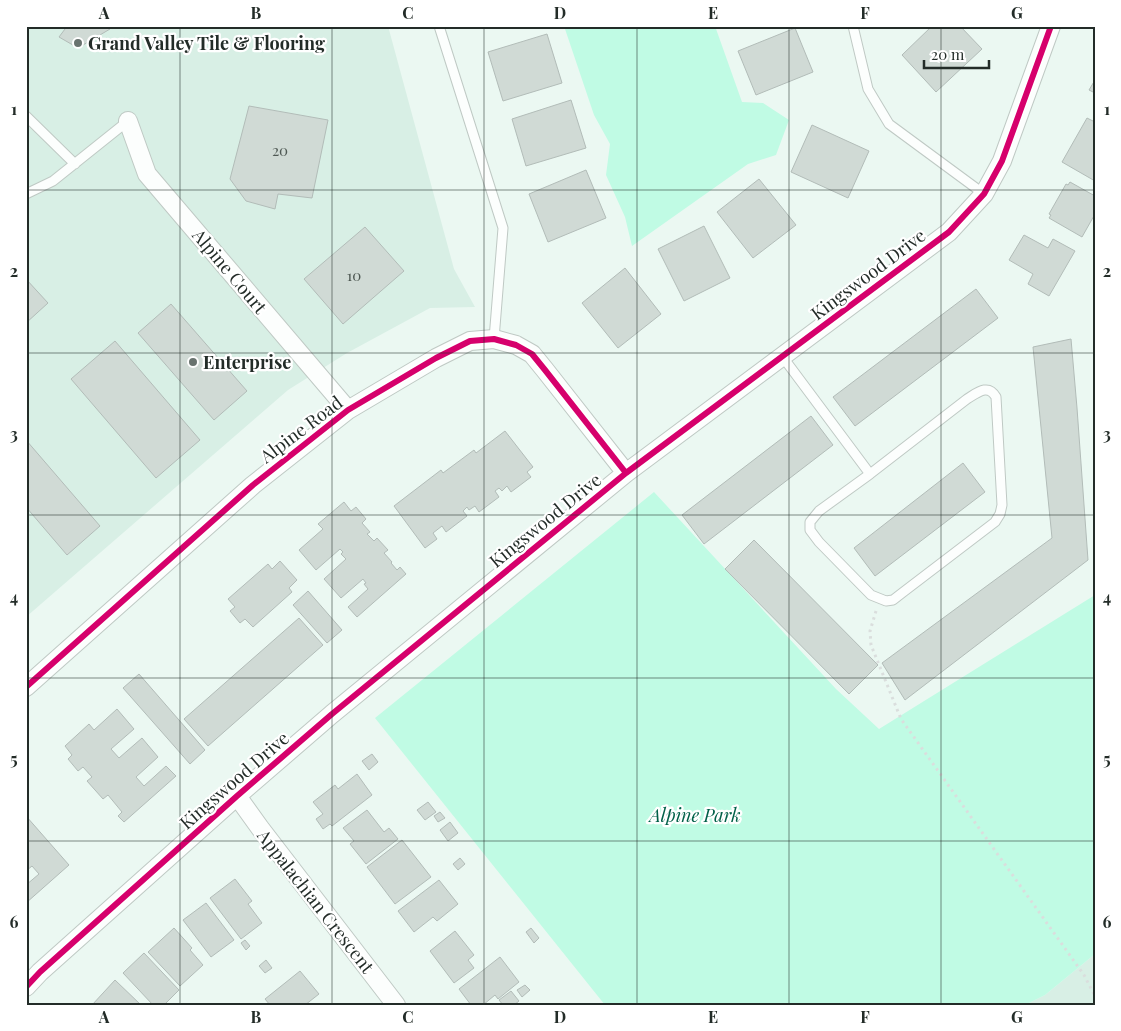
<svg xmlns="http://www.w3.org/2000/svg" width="1121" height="1031" font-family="'Playfair Display',serif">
  <rect width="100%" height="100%" fill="#ebf8f2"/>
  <path fill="#d8efe5" d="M 26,26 L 388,26 L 454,269 L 475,307 L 430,308 L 347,353 L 288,390 L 26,617 Z
    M 1095,954 L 1095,1005 L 1025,1005 L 1045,995 Z"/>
  <path fill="#c0fbe4" d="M 564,26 L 715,26 L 742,102 L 763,103 L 789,120 L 776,155 L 748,164 L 632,246 L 625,217 L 606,175 L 610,144 L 594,115 Z
    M 654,492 L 836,689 L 879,729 L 1095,595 L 1095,954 L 1045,995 L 1025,1005 L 605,1005 L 375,718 Z"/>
  <path fill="#d0dad5" stroke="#b2bcb8" d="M 63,26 L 110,26 L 110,29 L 78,48 L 59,37 L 65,29 Z
    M 932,26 L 960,26 L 982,49 L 936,92 L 902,55 Z
    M 795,28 L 813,72 L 756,95 L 738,51 Z
    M 547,34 L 562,83 L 503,101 L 488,52 Z
    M 1095,80 L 1095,93 L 1089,90 Z
    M 571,100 L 586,148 L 526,166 L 512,119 Z
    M 249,106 L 328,120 L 312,198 L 278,194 L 275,209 L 246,201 L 230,179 Z
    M 1087,118 L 1095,122 L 1095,181 L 1062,162 Z
    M 812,125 L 869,151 L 848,198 L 791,172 Z
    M 586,170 L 606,218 L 548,242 L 529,194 Z
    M 759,179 L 796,225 L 753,258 L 717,212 Z
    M 1070,182 L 1095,196 L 1095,214 L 1082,237 L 1049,218 L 1051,215 L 1049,214 L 1066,184 L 1068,185 Z
    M 704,226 L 730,278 L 684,301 L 658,249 Z
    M 365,227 L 404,271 L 343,324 L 304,279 Z
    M 1024,235 L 1048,248 L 1053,239 L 1075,251 L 1049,296 L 1028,284 L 1033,274 L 1009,260 Z
    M 625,268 L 661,314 L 618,348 L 582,303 Z
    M 26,279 L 48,303 L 26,323 Z
    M 976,289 L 998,318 L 855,426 L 833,397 Z
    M 171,304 L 247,391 L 214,420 L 138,333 Z
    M 1071,339 L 1077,408 L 1088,560 L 905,700 L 882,663 L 1052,538 L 1033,347 Z
    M 115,341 L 200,440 L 156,478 L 71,379 Z
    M 811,416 L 833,445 L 704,544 L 682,515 Z
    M 505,431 L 533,467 L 527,472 L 531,477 L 511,492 L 507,486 L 502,491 L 499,488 L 495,491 L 499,497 L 479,512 L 475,506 L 469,510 L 467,507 L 463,511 L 467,516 L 446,532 L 442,526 L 433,533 L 437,539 L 425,548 L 394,506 L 441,470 L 443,473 L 474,450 L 476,453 Z
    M 26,440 L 100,526 L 67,555 L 26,507 Z
    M 963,463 L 985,492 L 875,576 L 854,548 Z
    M 344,502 L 351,511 L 356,507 L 366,519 L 362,523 L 370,532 L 367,534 L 374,541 L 377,538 L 388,550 L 384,553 L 392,562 L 391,563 L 397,570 L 400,567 L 406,574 L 357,617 L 348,607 L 368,589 L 364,584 L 366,583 L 363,579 L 341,598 L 324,579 L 346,559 L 341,554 L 343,552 L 340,549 L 316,570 L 299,550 L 323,529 L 318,524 Z
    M 754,540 L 878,665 L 849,694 L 725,569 Z
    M 280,561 L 297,580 L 289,588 L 292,592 L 253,627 L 245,619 L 240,623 L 230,611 L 235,607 L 228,599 L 268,564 L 272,569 Z
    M 308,591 L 342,630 L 327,643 L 293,605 Z
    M 299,618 L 323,645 L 208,746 L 184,719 Z
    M 139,674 L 205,750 L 190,764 L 123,688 Z
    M 117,709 L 134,729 L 111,749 L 119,758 L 142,738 L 158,757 L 136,777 L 144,786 L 166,766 L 176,776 L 124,822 L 118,816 L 122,812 L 108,795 L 103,799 L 87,781 L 92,777 L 83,767 L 78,771 L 68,759 L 72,755 L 65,746 L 89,724 L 94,730 Z
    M 372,754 L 378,762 L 369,770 L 362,761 Z
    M 357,774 L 372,795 L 332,826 L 330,824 L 323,829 L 316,819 L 323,814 L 313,802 L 335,785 L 338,789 Z
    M 428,802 L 436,812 L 425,820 L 417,810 Z
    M 367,810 L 384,832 L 389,828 L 398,839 L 366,864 L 350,844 L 354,841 L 343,828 Z
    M 440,812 L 445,818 L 438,822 L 434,816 Z
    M 26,816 L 69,865 L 26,903 L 26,885 L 39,874 L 32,866 L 26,871 Z
    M 450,822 L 458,833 L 448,841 L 440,830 Z
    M 402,840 L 431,877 L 395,904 L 367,867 Z
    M 460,858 L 465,864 L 458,870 L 453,864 Z
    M 235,879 L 252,901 L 248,904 L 262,923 L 241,939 L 210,898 Z
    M 439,880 L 458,904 L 437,921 L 433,917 L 414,932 L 398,911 Z
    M 206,903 L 234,940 L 211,957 L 183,920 Z
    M 174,928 L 192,948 L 190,950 L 203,965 L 180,986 L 148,952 Z
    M 531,928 L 539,938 L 534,943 L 526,932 Z
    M 455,931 L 474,955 L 468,960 L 474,968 L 454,983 L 430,951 Z
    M 245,940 L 250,946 L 246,950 L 241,943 Z
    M 144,953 L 179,990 L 164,1005 L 153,1005 L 123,973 Z
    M 500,957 L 519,982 L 498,999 L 495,995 L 483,1005 L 471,1005 L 459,989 Z
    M 266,960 L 272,968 L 265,973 L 259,966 Z
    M 300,971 L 319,994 L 305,1005 L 270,1005 L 265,999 Z
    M 115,980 L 141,1005 L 92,1005 Z
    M 525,985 L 530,990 L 522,997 L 517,990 Z
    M 511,991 L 519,1001 L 514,1005 L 503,1005 L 499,1000 Z"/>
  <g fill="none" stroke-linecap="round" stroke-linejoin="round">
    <g stroke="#bfc9c4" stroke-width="11">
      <path id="service" d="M 439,26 L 503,228 L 494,339
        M 853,26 L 868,89 L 889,124 L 984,194
        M 26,116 L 75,164
        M 26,194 L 53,181 L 128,121
        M 782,356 L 870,474 L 967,399 C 977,393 988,383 996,397 L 1002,505 L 1000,514 L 995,522 L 902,593 L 893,600 L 886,601 L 871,595 L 819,542 L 810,530 L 810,522 L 819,511 L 870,474"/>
    </g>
    <g stroke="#bfc9c4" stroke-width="20">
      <path id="minor" d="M 128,121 L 147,174 L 348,410
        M 26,687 L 253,485 L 348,410 L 436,358 L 470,341 L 494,339 L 516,345 L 532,354 L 545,370 L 626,473
        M 237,796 L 260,828 L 396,1005
        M 26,987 L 40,972 L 237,796 L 332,714 L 626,473 L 949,232 L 984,194 L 1002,161 L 1051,26"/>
    </g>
    <path stroke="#dadedd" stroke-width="3" stroke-dasharray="2.5 4" stroke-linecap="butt" d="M 876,611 L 870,631 L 871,645 L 901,719 L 1084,975 L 1095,996"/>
    <use href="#service" stroke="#fcfefd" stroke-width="9"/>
    <use href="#minor" stroke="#fcfefd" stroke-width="18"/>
    <g stroke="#fff" stroke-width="9">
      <path id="cycleway" d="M 26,687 L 253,485 L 348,410 L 436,358 L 470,341 L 494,339 L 516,345 L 532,354 L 545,370 L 626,473
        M 26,987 L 40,972 L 237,796 L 332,714 L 626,473 L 949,232 L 984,194 L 1002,161 L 1051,26"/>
    </g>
    <use href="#cycleway" stroke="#d6006c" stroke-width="6"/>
  </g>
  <path fill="none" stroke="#232c28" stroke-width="1" stroke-opacity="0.55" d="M 180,26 L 180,1005M 332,26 L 332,1005M 484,26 L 484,1005M 637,26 L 637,1005M 789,26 L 789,1005M 941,26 L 941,1005M 26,190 L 1095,190M 26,353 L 1095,353M 26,515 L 1095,515M 26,678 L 1095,678M 26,841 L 1095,841"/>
  <g fill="#69736f" stroke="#fff" stroke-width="2">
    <circle cx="78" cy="43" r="5"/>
    <circle cx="193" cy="362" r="5"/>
  </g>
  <g text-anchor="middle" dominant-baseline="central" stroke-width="4.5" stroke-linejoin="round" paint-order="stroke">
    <g font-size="15" fill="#4e5853">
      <text x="280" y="150">20</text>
      <text x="354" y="275">10</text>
    </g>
    <g font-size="18" font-weight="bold" fill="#232c28" stroke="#fff" text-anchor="start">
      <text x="88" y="43">Grand Valley Tile &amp; Flooring</text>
      <text x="203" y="362">Enterprise</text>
    </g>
    <g font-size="18" fill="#232c28" stroke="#fff">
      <text transform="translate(230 271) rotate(50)">Alpine Court</text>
      <text transform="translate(868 274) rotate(-37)">Kingswood Drive</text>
      <text transform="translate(301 429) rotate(-37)">Alpine Road</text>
      <text transform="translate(545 520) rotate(-39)">Kingswood Drive</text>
      <text transform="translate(234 780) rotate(-41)">Kingswood Drive</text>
      <text transform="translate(316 901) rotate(52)">Appalachian Crescent</text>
    </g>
    <g font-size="18" font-style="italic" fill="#006048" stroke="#fff">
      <text x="695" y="815">Alpine Park</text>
    </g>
  </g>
  <rect width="1121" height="1031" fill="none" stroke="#ffffff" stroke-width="55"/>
  <path d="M924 60v8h65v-8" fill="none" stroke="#232c28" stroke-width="2.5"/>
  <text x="931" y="60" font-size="15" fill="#232c28" stroke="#ffffff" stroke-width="4" paint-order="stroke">20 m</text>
  <rect x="28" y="28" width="1066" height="976" fill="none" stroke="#232c28" stroke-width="2"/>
  <g font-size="16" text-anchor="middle" font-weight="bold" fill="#232c28">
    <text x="104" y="19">A</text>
    <text x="256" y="19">B</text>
    <text x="408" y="19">C</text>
    <text x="560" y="19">D</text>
    <text x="713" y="19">E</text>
    <text x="865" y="19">F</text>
    <text x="1017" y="19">G</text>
    <text x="14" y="115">1</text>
    <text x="1107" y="115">1</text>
    <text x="14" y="277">2</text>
    <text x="1107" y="277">2</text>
    <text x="14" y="440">3</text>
    <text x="1107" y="440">3</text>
    <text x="14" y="603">4</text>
    <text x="1107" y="603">4</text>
    <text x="14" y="765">5</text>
    <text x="1107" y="765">5</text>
    <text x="14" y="928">6</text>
    <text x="1107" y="928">6</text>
    <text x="104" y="1023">A</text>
    <text x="256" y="1023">B</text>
    <text x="408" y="1023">C</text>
    <text x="560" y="1023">D</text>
    <text x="713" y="1023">E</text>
    <text x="865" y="1023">F</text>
    <text x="1017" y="1023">G</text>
  </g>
</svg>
